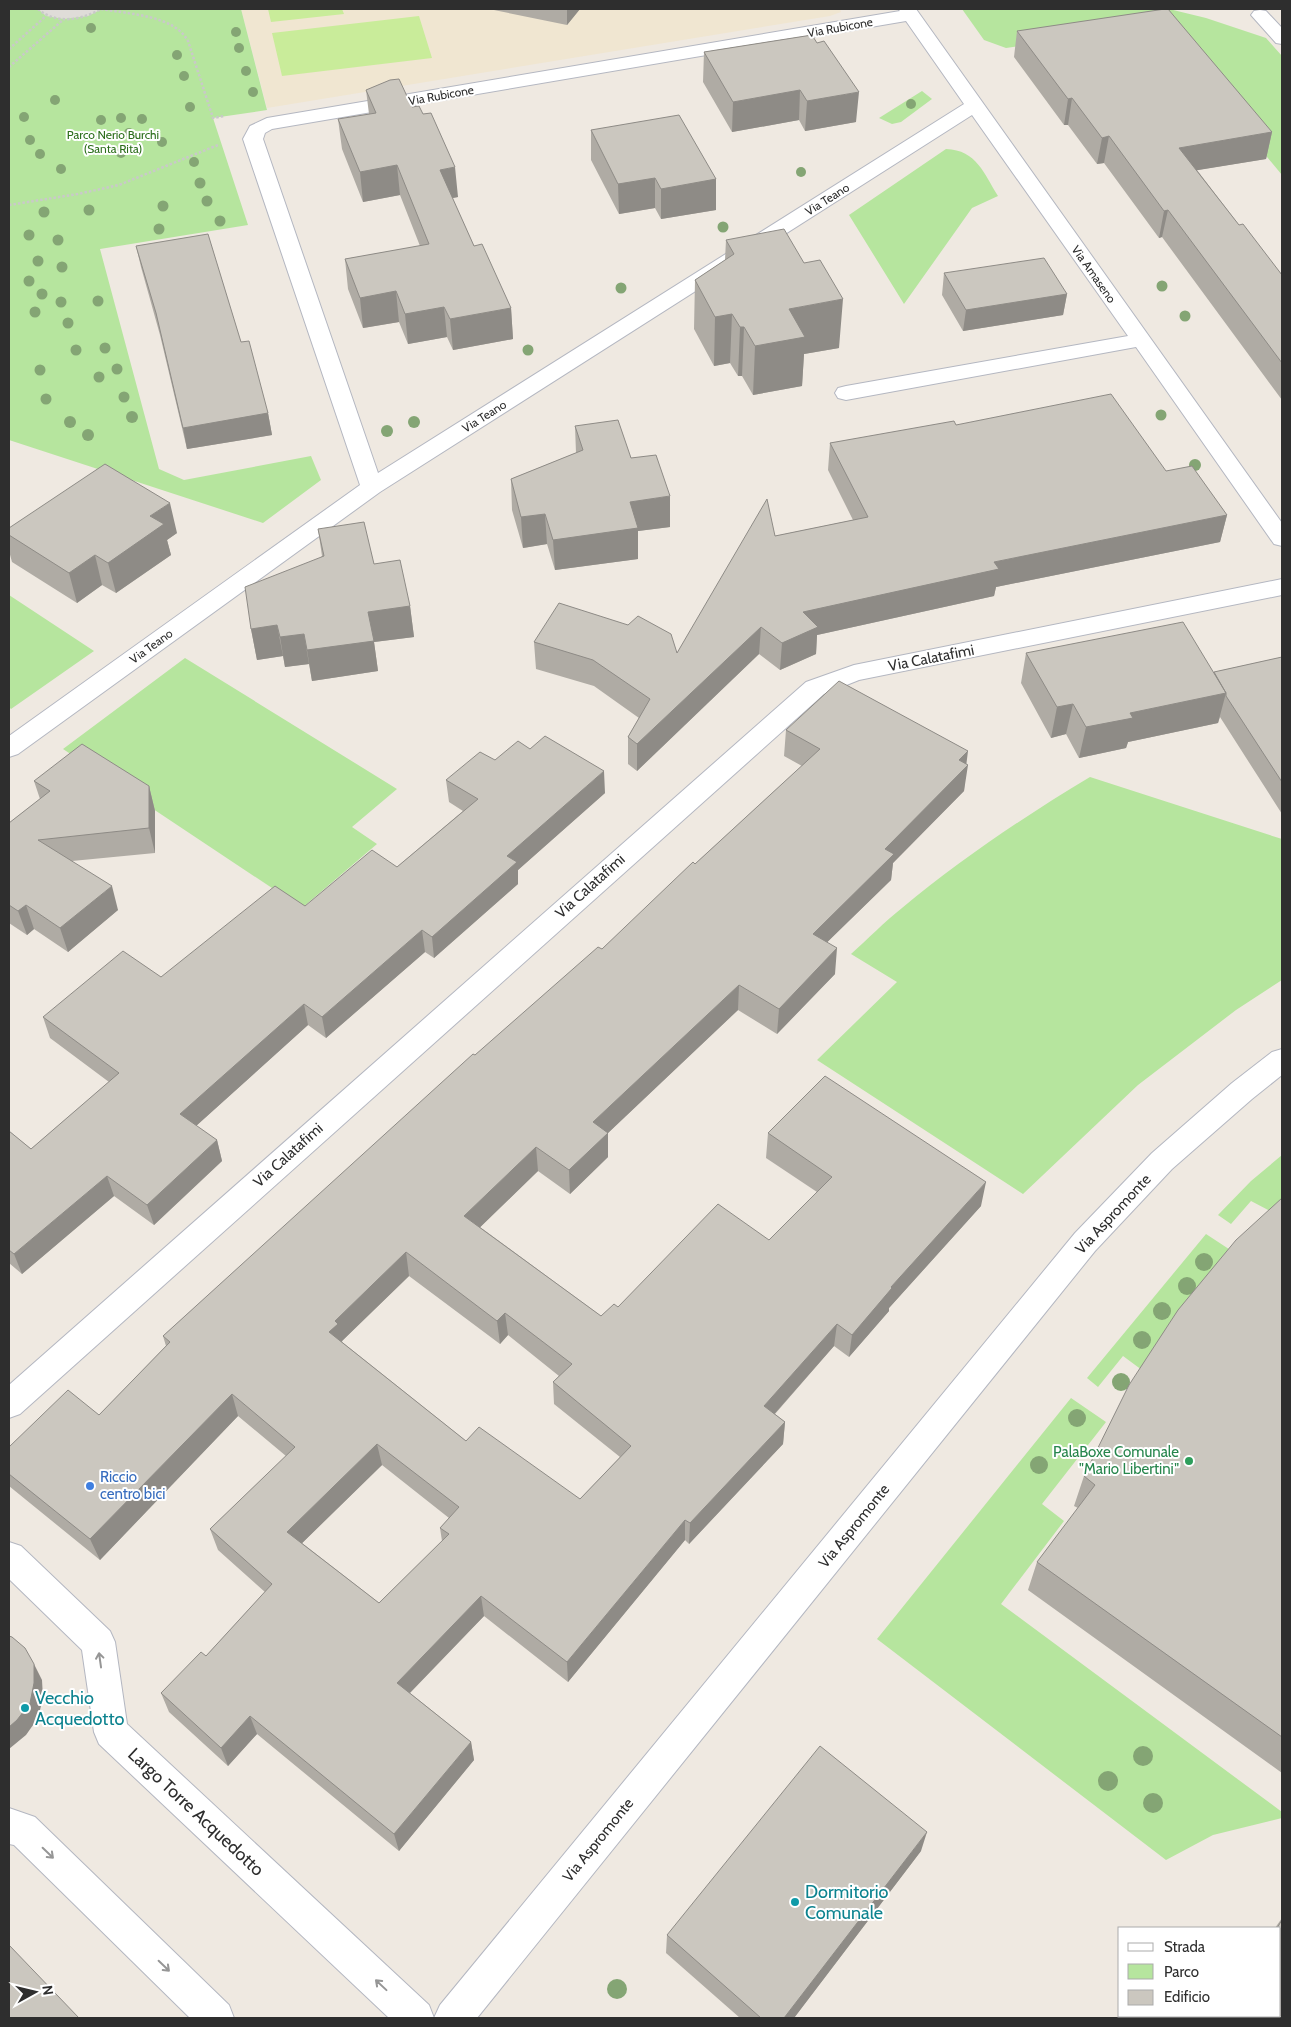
<svg xmlns="http://www.w3.org/2000/svg" width="1291" height="2027" font-family="Cabin,sans-serif">
  <rect width="100%" height="100%" fill="#efe9e1"/>
  <path fill="#f0e6d1" d="M 241,9 L 840,9 L 841,12 L 830,16 L 267,108 Z"/>
  <path fill="#b6e59e" d="M 9,9 L 241,9 L 267,110 L 213,118 L 248,225 L 100,249 L 159,469 L 184,480 L 311,456 L 321,480 L 263,523 L 9,440 Z
    M 962,9 L 1169,9 L 1206,18 L 1266,38 L 1282,56 L 1282,175 L 1158,25 L 1006,48 L 984,40 Z
    M 922,91 L 932,99 L 901,122 L 892,124 L 879,118 Z
    M 946,149 C 977,150 984,174 998,196 L 972,208 L 904,304 L 849,215 Z
    M 9,595 L 94,651 L 11,709 L 9,707 Z
    M 185,658 L 397,789 L 352,827 L 377,844 L 302,908 L 63,749 Z
    M 1090,777 L 1282,839 L 1282,980 L 1236,1010 L 1138,1085 L 1023,1194 L 817,1060 L 897,982 L 851,954 C 868,939 884,922 902,908 C 961,859 1025,816 1090,777 Z
    M 1282,1155 L 1282,1200 L 1272,1212 L 1251,1201 L 1231,1224 L 1218,1215 L 1251,1181 Z
    M 1206,1234 L 1241,1257 L 1146,1373 L 1123,1356 L 1098,1387 L 1087,1378 Z
    M 1071,1398 L 1106,1422 L 1042,1504 L 1064,1521 L 1001,1604 L 1282,1812 L 1282,1818 L 1213,1835 L 1166,1860 L 877,1639 Z"/>
  <path fill="#c9ec9a" d="M 268,9 L 342,9 L 344,14 L 271,22 Z
    M 419,16 L 432,58 L 282,76 L 272,33 Z"/>
  <path fill="#dfdcd8" d="M 38,9 L 102,9 L 88,16 L 64,19 L 46,16 Z"/>
  <g fill="none" stroke-linecap="round" stroke-linejoin="round">
    <g stroke="#b4b7c1" stroke-width="2">
      <path id="minor" d="M 898,9 L 916,9 L 1282,523 L 1282,546 L 1274,544 L 1136,347 L 846,400 L 838,398 L 835,393 L 838,388 L 846,386 L 1128,336 L 972,115 L 380,492 L 18,754 L 9,757 L 9,736 L 360,485 L 243,139 L 250,126 L 267,118 L 900,11 ZM 906,21 L 964,104 L 378,473 L 263,139 L 265,133 L 272,129 Z
        M 1260,10 L 1266,11 L 1282,28 L 1282,44 L 1276,43 L 1251,15 L 1254,11 Z
        M 1282,579 L 1282,595 L 859,680 L 824,694 L 20,1414 L 9,1418 L 9,1385 L 806,682 L 854,665 Z
        M 1282,1049 L 1282,1075 L 1252,1099 L 1172,1169 L 1095,1251 L 477,2018 L 389,2018 L 99,1744 L 94,1732 L 82,1650 L 9,1579 L 9,1542 L 21,1546 L 110,1631 L 115,1642 L 127,1724 L 429,2005 L 434,2018 L 440,2005 L 1075,1233 L 1152,1153 L 1232,1083 L 1272,1052 Z
        M 9,1808 L 35,1817 L 229,2005 L 234,2018 L 190,2018 L 14,1845 L 9,1844 Z"/>
    </g>
    <path stroke="#c9c9c9" stroke-width="2.5" stroke-dasharray="2.5 2" stroke-linecap="butt" d="M 38,9 C 57,25 81,20 101,9
      M 101,9 C 128,14 174,15 188,41 L 213,118 L 224,116
      M 9,49 L 46,16
      M 9,67 L 64,19
      M 9,205 L 78,194 L 119,185 L 218,145"/>
    <use href="#minor" fill="#fff" fill-rule="evenodd"/>
  </g>
  <g fill="#84a574">
    <circle cx="91" cy="28" r="5"/>
    <circle cx="236" cy="32" r="5"/>
    <circle cx="239" cy="48" r="5"/>
    <circle cx="177" cy="55" r="5"/>
    <circle cx="246" cy="71" r="5"/>
    <circle cx="184" cy="76" r="5"/>
    <circle cx="253" cy="92" r="5"/>
    <circle cx="55" cy="100" r="5"/>
    <circle cx="911" cy="104" r="5"/>
    <circle cx="190" cy="107" r="5"/>
    <circle cx="24" cy="117" r="5"/>
    <circle cx="121" cy="118" r="5"/>
    <circle cx="142" cy="119" r="5"/>
    <circle cx="101" cy="120" r="5"/>
    <circle cx="129" cy="133" r="5"/>
    <circle cx="30" cy="140" r="5"/>
    <circle cx="162" cy="142" r="5"/>
    <circle cx="121" cy="153" r="5"/>
    <circle cx="40" cy="154" r="5"/>
    <circle cx="194" cy="162" r="5"/>
    <circle cx="61" cy="169" r="5"/>
    <circle cx="801" cy="172" r="5"/>
    <circle cx="200" cy="183" r="5.5"/>
    <circle cx="207" cy="201" r="5.5"/>
    <circle cx="163" cy="206" r="5.5"/>
    <circle cx="89" cy="210" r="5.5"/>
    <circle cx="44" cy="212" r="5.5"/>
    <circle cx="220" cy="221" r="5.5"/>
    <circle cx="723" cy="227" r="5.5"/>
    <circle cx="159" cy="229" r="5.5"/>
    <circle cx="29" cy="235" r="5.5"/>
    <circle cx="58" cy="240" r="5.5"/>
    <circle cx="38" cy="261" r="5.5"/>
    <circle cx="62" cy="267" r="5.5"/>
    <circle cx="29" cy="281" r="5.5"/>
    <circle cx="1162" cy="286" r="5.5"/>
    <circle cx="621" cy="288" r="5.5"/>
    <circle cx="42" cy="294" r="5.5"/>
    <circle cx="98" cy="301" r="5.5"/>
    <circle cx="61" cy="302" r="5.5"/>
    <circle cx="35" cy="312" r="5.5"/>
    <circle cx="1185" cy="316" r="5.5"/>
    <circle cx="68" cy="323" r="5.5"/>
    <circle cx="105" cy="348" r="5.5"/>
    <circle cx="76" cy="350" r="5.5"/>
    <circle cx="528" cy="350" r="5.5"/>
    <circle cx="117" cy="369" r="5.5"/>
    <circle cx="40" cy="370" r="5.5"/>
    <circle cx="99" cy="377" r="5.5"/>
    <circle cx="124" cy="397" r="5.5"/>
    <circle cx="46" cy="399" r="5.5"/>
    <circle cx="1161" cy="415" r="5.5"/>
    <circle cx="132" cy="417" r="6"/>
    <circle cx="70" cy="422" r="6"/>
    <circle cx="414" cy="422" r="6"/>
    <circle cx="387" cy="431" r="6"/>
    <circle cx="88" cy="435" r="6"/>
    <circle cx="1195" cy="465" r="6"/>
    <circle cx="1204" cy="1262" r="9"/>
    <circle cx="1187" cy="1286" r="9"/>
    <circle cx="1162" cy="1311" r="9"/>
    <circle cx="1142" cy="1340" r="9"/>
    <circle cx="1121" cy="1382" r="9"/>
    <circle cx="1077" cy="1418" r="9"/>
    <circle cx="1039" cy="1465" r="9"/>
    <circle cx="1143" cy="1756" r="10"/>
    <circle cx="1108" cy="1781" r="10"/>
    <circle cx="1153" cy="1803" r="10"/>
    <circle cx="617" cy="1989" r="10"/>
  </g>
  <path fill="#afaba4" fill-rule="evenodd" d="M 489,9 L 580,9 L 567,25 Z
    M 1017,31 L 1272,132 L 1266,159 L 1197,170 L 1239,225 L 1282,275 L 1282,400 L 1162,237 L 1159,238 L 1104,163 L 1097,164 L 1068,125 L 1064,125 L 1014,57 Z
    M 812,35 L 856,122 L 805,131 L 799,120 L 732,132 L 703,82 L 704,52 Z
    M 366,90 L 412,107 L 458,197 L 452,198 L 474,246 L 511,308 L 513,339 L 453,350 L 447,337 L 408,344 L 399,322 L 363,328 L 348,289 L 345,259 L 420,246 L 400,195 L 363,202 L 342,149 L 338,119 L 369,114 Z
    M 591,130 L 716,179 L 716,210 L 661,219 L 655,208 L 619,214 L 591,160 Z
    M 726,240 L 839,348 L 804,354 L 802,386 L 753,395 L 742,376 L 738,376 L 730,363 L 714,366 L 694,329 L 695,280 L 725,260 Z
    M 136,246 L 268,413 L 272,435 L 187,449 L 160,335 L 141,267 Z
    M 944,273 L 1067,294 L 1063,315 L 963,331 L 942,295 Z
    M 956,425 L 1166,471 L 1227,515 L 1220,542 L 996,587 L 994,596 L 817,635 L 816,654 L 780,670 L 759,654 L 637,771 L 628,764 L 628,737 L 639,718 L 594,686 L 536,669 L 534,642 L 677,653 L 775,536 L 853,520 L 828,470 L 830,443 Z
    M 575,426 L 631,458 L 670,527 L 638,531 L 638,559 L 555,570 L 547,544 L 523,548 L 512,510 L 511,479 L 576,453 Z
    M 9,528 L 177,533 L 167,540 L 171,555 L 116,593 L 102,585 L 77,603 L 12,562 L 9,551 Z
    M 318,529 L 374,564 L 410,606 L 414,637 L 374,642 L 378,671 L 312,681 L 309,664 L 285,667 L 283,656 L 257,660 L 251,629 L 322,556 Z
    M 1026,653 L 1214,672 L 1282,657 L 1282,814 L 1220,717 L 1218,723 L 1128,742 L 1126,748 L 1079,758 L 1066,734 L 1051,738 L 1021,683 Z
    M 786,730 L 966,764 L 964,791 L 893,863 L 891,880 L 827,942 L 835,974 L 777,1034 L 738,1010 L 608,1133 L 608,1157 L 570,1194 L 538,1171 L 480,1227 L 601,1316 L 618,1307 L 769,1240 L 817,1192 L 766,1158 L 768,1133 L 981,1206 L 889,1308 L 889,1311 L 849,1357 L 834,1346 L 775,1414 L 785,1422 L 783,1444 L 689,1544 L 685,1540 L 568,1682 L 484,1616 L 410,1693 L 471,1742 L 474,1760 L 399,1851 L 257,1734 L 228,1766 L 169,1712 L 161,1693 L 206,1656 L 265,1592 L 218,1550 L 210,1529 L 286,1456 L 238,1416 L 100,1560 L 9,1486 L 9,1447 L 99,1415 L 166,1346 L 163,1336 L 475,1055 L 602,949 L 802,766 L 784,756 ZM 409,1276 L 500,1344 L 508,1335 L 559,1376 L 553,1382 L 554,1404 L 620,1457 L 580,1499 L 466,1441 L 342,1342 L 342,1341 ZM 382,1465 L 449,1518 L 440,1528 L 442,1541 L 379,1603 L 302,1543 Z
    M 495,760 L 605,793 L 518,870 L 518,884 L 434,958 L 425,952 L 326,1038 L 308,1025 L 196,1126 L 217,1140 L 222,1161 L 154,1225 L 114,1196 L 22,1274 L 9,1263 L 9,1131 L 31,1149 L 109,1082 L 50,1038 L 43,1017 L 161,977 L 305,906 L 397,867 L 463,811 L 449,802 L 446,780 Z
    M 34,781 L 149,786 L 155,811 L 155,853 L 72,861 L 118,910 L 68,952 L 34,929 L 27,935 L 9,923 L 9,823 L 40,799 Z
    M 1282,1198 L 1282,1773 L 1028,1590 L 1037,1562 L 1078,1508 L 1074,1506 L 1084,1476 Z
    M 921,1851 L 794,2018 L 740,2018 L 666,1953 L 667,1935 Z
    M 1282,1918 L 1282,2018 L 1218,2018 L 1220,2016 L 1280,2016 L 1280,1928 L 1275,1928 Z"/>
  <path fill="#8e8b86" d="M 567,9 L 580,9 L 567,25 Z
    M 800,90 L 799,120 L 732,132 L 733,102 Z
    M 859,92 L 856,122 L 805,131 L 807,101 Z
    M 1072,98 L 1068,125 L 1064,125 L 1068,99 Z
    M 1272,132 L 1266,159 L 1174,174 L 1179,148 Z
    M 1109,136 L 1104,163 L 1097,164 L 1102,138 Z
    M 397,165 L 400,195 L 363,202 L 360,172 Z
    M 455,167 L 458,197 L 442,200 L 440,170 Z
    M 655,178 L 655,208 L 619,214 L 618,184 Z
    M 716,179 L 716,210 L 661,219 L 661,189 Z
    M 1168,210 L 1162,237 L 1159,238 L 1164,211 Z
    M 396,291 L 399,322 L 363,328 L 360,298 Z
    M 1067,294 L 1063,315 L 963,331 L 966,310 Z
    M 843,299 L 839,348 L 804,354 L 802,386 L 753,395 L 755,346 L 789,309 Z
    M 444,307 L 447,337 L 408,344 L 405,314 Z
    M 511,308 L 513,339 L 453,350 L 450,319 Z
    M 732,314 L 730,363 L 714,366 L 715,317 Z
    M 740,327 L 744,327 L 742,376 L 738,376 Z
    M 268,413 L 272,435 L 187,449 L 183,428 Z
    M 670,496 L 670,527 L 638,531 L 638,559 L 555,570 L 553,540 L 630,502 Z
    M 170,503 L 177,533 L 167,540 L 171,555 L 116,593 L 108,563 L 150,516 Z
    M 545,514 L 547,544 L 523,548 L 521,517 Z
    M 1227,515 L 1220,542 L 996,587 L 994,596 L 817,635 L 816,654 L 780,670 L 782,643 L 803,612 L 994,562 Z
    M 95,555 L 102,585 L 77,603 L 69,573 Z
    M 410,606 L 414,637 L 374,642 L 378,671 L 312,681 L 307,650 L 368,612 Z
    M 277,625 L 283,656 L 257,660 L 251,629 Z
    M 761,627 L 759,654 L 637,771 L 637,744 Z
    M 304,634 L 309,664 L 285,667 L 280,637 Z
    M 1226,693 L 1218,723 L 1128,742 L 1126,748 L 1079,758 L 1086,727 L 1130,713 Z
    M 1073,704 L 1066,734 L 1051,738 L 1057,707 Z
    M 968,751 L 966,767 L 968,765 L 964,791 L 893,863 L 891,880 L 810,959 L 813,934 L 885,849 L 959,760 Z
    M 604,771 L 605,793 L 518,870 L 518,884 L 434,958 L 432,937 L 507,856 Z
    M 149,786 L 155,811 L 155,853 L 149,828 Z
    M 112,886 L 118,910 L 68,952 L 60,928 Z
    M 26,905 L 34,929 L 27,935 L 18,911 Z
    M 422,930 L 425,952 L 326,1038 L 322,1017 Z
    M 837,948 L 835,974 L 777,1034 L 779,1009 Z
    M 739,985 L 738,1010 L 608,1133 L 608,1157 L 570,1194 L 569,1170 L 593,1122 Z
    M 304,1004 L 308,1025 L 186,1135 L 180,1114 Z
    M 217,1140 L 222,1161 L 154,1225 L 147,1205 Z
    M 536,1147 L 538,1171 L 467,1240 L 464,1216 Z
    M 107,1176 L 114,1196 L 22,1274 L 14,1254 Z
    M 986,1182 L 981,1206 L 889,1308 L 889,1311 L 849,1357 L 852,1335 L 891,1287 Z
    M 406,1252 L 409,1276 L 342,1341 L 343,1346 L 329,1332 L 335,1321 Z
    M 505,1313 L 508,1335 L 500,1344 L 497,1321 Z
    M 837,1324 L 834,1346 L 762,1428 L 764,1406 Z
    M 232,1394 L 238,1416 L 100,1560 L 90,1539 Z
    M 785,1422 L 783,1444 L 689,1544 L 690,1523 Z
    M 377,1444 L 382,1465 L 293,1552 L 287,1532 Z
    M 685,1520 L 685,1540 L 568,1682 L 567,1662 Z
    M 481,1596 L 484,1616 L 401,1702 L 397,1683 Z
    M 34,1664 L 42,1680 L 43,1698 L 38,1718 L 26,1735 L 9,1749 L 9,1727 Z
    M 250,1716 L 257,1734 L 228,1766 L 221,1748 Z
    M 471,1742 L 474,1760 L 399,1851 L 394,1834 Z
    M 927,1832 L 921,1851 L 794,2018 L 784,2018 Z"/>
  <path fill="#cbc7bf" stroke="#8e8b86" fill-rule="evenodd" d="M 1165,9 L 1168,9 L 1272,132 L 1179,148 L 1239,225 L 1243,224 L 1282,275 L 1282,363 L 1168,210 L 1164,211 L 1109,136 L 1102,138 L 1072,98 L 1068,99 L 1017,31 Z
    M 812,35 L 817,43 L 824,41 L 859,92 L 807,101 L 800,90 L 733,102 L 704,52 Z
    M 399,79 L 412,107 L 419,106 L 423,114 L 431,113 L 455,167 L 440,170 L 474,246 L 482,244 L 511,308 L 450,319 L 444,307 L 405,314 L 396,291 L 360,298 L 345,259 L 429,244 L 397,165 L 360,172 L 338,119 L 376,113 L 366,90 L 390,80 Z
    M 679,115 L 716,179 L 661,189 L 655,178 L 618,184 L 591,130 Z
    M 784,229 L 804,263 L 820,260 L 843,299 L 789,309 L 805,337 L 755,346 L 744,327 L 740,327 L 732,314 L 715,317 L 695,280 L 734,254 L 726,240 Z
    M 208,234 L 241,342 L 249,341 L 268,413 L 183,428 L 156,313 L 136,246 Z
    M 1044,258 L 1067,294 L 966,310 L 944,273 Z
    M 1111,394 L 1166,471 L 1192,466 L 1227,515 L 994,562 L 999,569 L 803,612 L 818,627 L 782,643 L 761,627 L 637,744 L 628,737 L 650,699 L 593,660 L 534,642 L 559,603 L 628,625 L 638,616 L 671,634 L 677,653 L 767,499 L 775,536 L 868,517 L 830,443 L 954,421 L 956,425 Z
    M 618,420 L 631,458 L 656,455 L 670,496 L 630,502 L 638,528 L 553,540 L 545,514 L 521,517 L 511,479 L 583,450 L 575,426 Z
    M 105,464 L 170,503 L 150,516 L 164,524 L 108,563 L 95,555 L 69,573 L 9,535 L 9,528 Z
    M 364,522 L 374,564 L 400,560 L 410,606 L 368,612 L 374,641 L 307,650 L 304,634 L 280,637 L 277,625 L 251,629 L 245,587 L 324,556 L 318,529 Z
    M 1183,622 L 1226,693 L 1130,713 L 1133,718 L 1086,727 L 1073,704 L 1057,707 L 1026,653 Z
    M 1282,657 L 1282,782 L 1226,696 L 1226,693 L 1214,672 Z
    M 839,681 L 968,751 L 959,760 L 968,765 L 885,849 L 894,854 L 813,934 L 837,948 L 779,1009 L 739,985 L 593,1122 L 608,1133 L 569,1170 L 536,1147 L 464,1216 L 601,1316 L 614,1304 L 618,1307 L 718,1204 L 769,1240 L 832,1177 L 768,1133 L 825,1076 L 986,1182 L 891,1287 L 892,1288 L 852,1335 L 837,1324 L 764,1406 L 785,1422 L 690,1523 L 685,1520 L 567,1662 L 481,1596 L 397,1683 L 471,1742 L 394,1834 L 250,1716 L 221,1748 L 161,1693 L 201,1652 L 206,1656 L 272,1584 L 210,1529 L 295,1447 L 232,1394 L 90,1539 L 9,1474 L 9,1447 L 68,1390 L 99,1415 L 170,1342 L 163,1336 L 473,1054 L 475,1055 L 598,947 L 602,949 L 693,862 L 695,864 L 820,749 L 786,730 ZM 406,1252 L 497,1321 L 505,1313 L 572,1364 L 553,1382 L 631,1446 L 580,1499 L 479,1427 L 466,1441 L 329,1332 L 338,1324 L 335,1321 ZM 377,1444 L 459,1507 L 440,1528 L 449,1534 L 379,1603 L 287,1532 Z
    M 545,736 L 604,771 L 507,856 L 517,862 L 432,937 L 422,930 L 322,1017 L 304,1004 L 180,1114 L 217,1140 L 147,1205 L 107,1176 L 14,1254 L 9,1250 L 9,1131 L 31,1149 L 119,1073 L 43,1017 L 123,951 L 161,977 L 275,886 L 305,906 L 372,850 L 397,867 L 478,799 L 446,780 L 480,752 L 495,760 L 518,741 L 530,749 Z
    M 82,744 L 149,786 L 149,828 L 38,840 L 112,886 L 60,928 L 26,905 L 18,911 L 9,905 L 9,823 L 50,791 L 34,781 Z
    M 1282,1198 L 1282,1737 L 1037,1562 L 1095,1485 L 1084,1476 L 1129,1385 L 1178,1310 L 1236,1240 Z
    M 9,1636 L 12,1637 L 25,1648 L 34,1664 L 34,1683 L 30,1703 L 17,1720 L 9,1727 Z
    M 820,1746 L 927,1832 L 784,2018 L 761,2018 L 667,1935 Z
    M 1282,1920 L 1282,2018 L 1220,2018 L 1222,2016 L 1280,2016 L 1280,1928 L 1277,1928 Z
    M 9,1945 L 79,2018 L 9,2018 Z"/>
  <defs><path id="oneway-shaft" d="M-6 0H5M1.5-3L5.5 0L1.5 3" fill="none" stroke-width="1.6" stroke-linecap="round" stroke-linejoin="round" transform="scale(1.25)"/></defs>
  <g stroke="#969696">
    <use href="#oneway-shaft" transform="translate(100 1660) rotate(-98)"/>
    <use href="#oneway-shaft" transform="translate(48 1853) rotate(44)"/>
    <use href="#oneway-shaft" transform="translate(164 1966) rotate(44)"/>
    <use href="#oneway-shaft" transform="translate(381 1985) rotate(-137)"/>
  </g>
  <circle fill="#2e9e5b" stroke="#fff" stroke-width="2" cx="1189" cy="1461" r="5"/>
  <circle fill="#3f7fe0" stroke="#fff" stroke-width="2" cx="90" cy="1486" r="5"/>
  <g fill="#0f9aa8" stroke="#fff" stroke-width="2">
    <circle cx="25" cy="1708" r="5"/>
    <circle cx="795" cy="1902" r="5"/>
  </g>
  <g text-anchor="middle" dominant-baseline="central" stroke-width="4" stroke-linejoin="round" paint-order="stroke">
    <g font-size="12" fill="#2e2e2e" stroke="#fff">
      <text transform="translate(840 27) rotate(-10)">Via Rubicone</text>
      <text transform="translate(441 95) rotate(-10)">Via Rubicone</text>
      <text transform="translate(827 199) rotate(-32)">Via Teano</text>
      <text transform="translate(1094 274) rotate(55)">Via Amaseno</text>
      <text transform="translate(484 416) rotate(-32)">Via Teano</text>
      <text transform="translate(151 646) rotate(-36)">Via Teano</text>
    </g>
    <g font-size="12" fill="#2c6e1b" stroke="#fff">
      <text x="113" y="134">Parco Nerio Burchi<tspan x="113" dy="14">(Santa Rita)</tspan></text>
    </g>
    <g font-size="15" fill="#2e2e2e" stroke="#fff">
      <text transform="translate(931 658) rotate(-11)">Via Calatafimi</text>
      <text transform="translate(590 886) rotate(-42)">Via Calatafimi</text>
      <text transform="translate(288 1155) rotate(-42)">Via Calatafimi</text>
      <text transform="translate(1113 1214) rotate(-47)">Via Aspromonte</text>
      <text transform="translate(854 1526) rotate(-51)">Via Aspromonte</text>
      <text transform="translate(598 1840) rotate(-51)">Via Aspromonte</text>
    </g>
    <g font-size="15" fill="#27864d" stroke="#fff" text-anchor="end">
      <text x="1179" y="1452">PalaBoxe Comunale<tspan x="1179" dy="17">"Mario Libertini"</tspan></text>
    </g>
    <g font-size="15" fill="#366cbe" stroke="#fff" text-anchor="start">
      <text x="100" y="1477">Riccio<tspan x="100" dy="17">centro bici</tspan></text>
    </g>
    <g font-size="18" fill="#0d838f" stroke="#fff" text-anchor="start">
      <text x="35" y="1698">Vecchio<tspan x="35" dy="21">Acquedotto</tspan></text>
      <text x="805" y="1892">Dormitorio<tspan x="805" dy="21">Comunale</tspan></text>
    </g>
    <g font-size="18" fill="#2e2e2e" stroke="#fff">
      <text transform="translate(196 1812) rotate(43)">Largo Torre Acquedotto</text>
    </g>
  </g>
  <rect width="1291" height="2027" fill="none" stroke="#2e2e2e" stroke-width="20"/>
  <rect x="1118" y="1927" width="162" height="90" fill="#ffffff" stroke="#ababab"/>
  <rect x="1128" y="1943" width="25" height="8" fill="#ffffff" stroke="#ababab"/>
  <text x="1164" y="1952" font-size="15" fill="#2e2e2e">Strada</text>
  <rect x="1128" y="1964" width="25" height="15" fill="#b6e59e" stroke="#ababab"/>
  <text x="1164" y="1977" font-size="15" fill="#2e2e2e">Parco</text>
  <rect x="1128" y="1990" width="25" height="15" fill="#cbc7bf" stroke="#ababab"/>
  <text x="1164" y="2002" font-size="15" fill="#2e2e2e">Edificio</text>
  <g transform="translate(35 1992) rotate(82)" stroke="#ffffff" stroke-width="4" paint-order="stroke">
  <path d="M0-4L9 19L0 12L-9 19Z" fill="#2e2e2e"/>
  <text y="-8" font-size="14" font-weight="bold" text-anchor="middle" fill="#2e2e2e">N</text>
  </g>
</svg>
